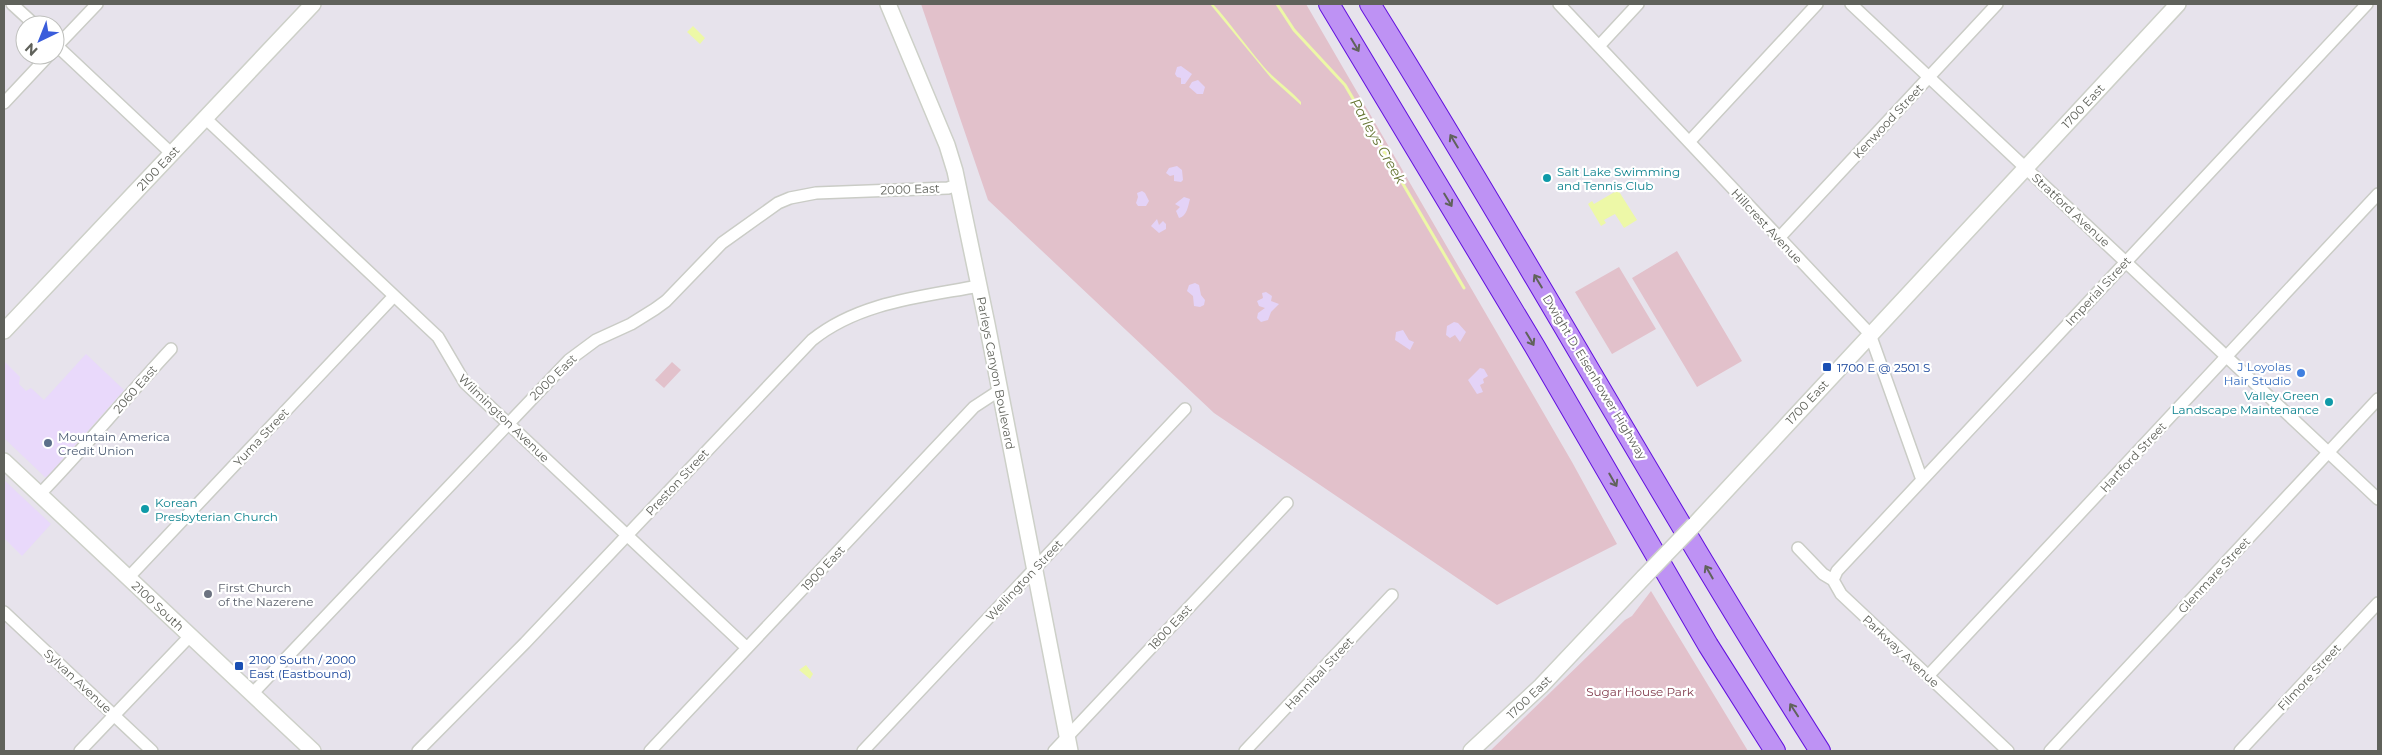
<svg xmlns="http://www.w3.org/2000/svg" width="2382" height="755" font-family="Montserrat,sans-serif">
  <rect width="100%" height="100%" fill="#e7e3ec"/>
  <path fill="#e9d9fb" d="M 86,354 L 124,390 L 46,478 L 4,438 L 4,361 L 20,377 L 19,384 L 26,391 L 31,388 L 44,400 Z
    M 4,480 L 51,524 L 22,556 L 4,538 Z"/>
  <path fill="#e2c1cb" d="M 921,4 L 1306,4 L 1572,462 L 1617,544 L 1497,605 L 1214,413 L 988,200 Z
    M 1677,251 L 1742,361 L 1697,387 L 1632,278 Z
    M 1619,267 L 1656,329 L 1612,354 L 1575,292 Z
    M 672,362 L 681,370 L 664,388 L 655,380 Z
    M 1651,591 L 1748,751 L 1490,751 L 1625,620 L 1632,616 Z"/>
  <path fill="#e4d3f7" d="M 1181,66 L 1192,74 L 1185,84 L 1181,84 L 1181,78 L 1177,77 L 1175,74 L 1177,67 Z
    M 1198,80 L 1205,87 L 1203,94 L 1197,94 L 1189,87 L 1192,82 Z
    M 1177,166 L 1182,170 L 1183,180 L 1181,182 L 1174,181 L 1174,175 L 1170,176 L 1166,173 L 1169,168 Z
    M 1142,191 L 1145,193 L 1149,201 L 1146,206 L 1138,206 L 1136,203 L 1138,197 L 1137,193 Z
    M 1184,197 L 1190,199 C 1188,206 1187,216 1179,218 L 1176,211 L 1180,207 L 1175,204 Z
    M 1157,219 L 1159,225 L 1163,221 L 1166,224 L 1166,229 L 1159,233 L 1151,226 Z
    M 1195,283 L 1199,285 L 1201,295 L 1205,300 L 1204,305 L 1200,307 L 1194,306 L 1193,296 L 1187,291 L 1189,285 Z
    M 1266,292 L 1272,296 L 1271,301 L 1279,304 L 1271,312 L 1268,320 L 1261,322 L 1257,318 L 1258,313 L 1265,308 L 1259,306 L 1257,301 L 1263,298 L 1262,293 Z
    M 1454,322 L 1458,323 L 1466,332 L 1460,342 L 1455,335 L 1450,338 L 1446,335 L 1447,326 Z
    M 1403,330 L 1409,340 L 1414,342 L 1410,350 L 1395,340 L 1396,332 Z
    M 1480,368 L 1484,369 L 1488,376 L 1483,379 L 1484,383 L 1480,385 L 1483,392 L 1477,394 L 1468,380 Z"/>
  <path fill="#edf8a7" d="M 1210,4 L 1213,4 C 1231,24 1246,46 1264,67 C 1275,80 1290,89 1301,102 L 1301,105 L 1271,78 Z
    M 693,26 L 705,38 L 700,44 L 687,32 Z
    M 1618,190 L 1637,220 L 1624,228 L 1615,214 L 1604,220 L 1606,223 L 1601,226 L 1588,204 L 1592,201 L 1594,204 Z
    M 806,665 L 813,674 L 810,679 L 799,670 Z"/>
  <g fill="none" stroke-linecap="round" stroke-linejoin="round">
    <path stroke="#edf8a7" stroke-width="3" d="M 1277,4 L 1294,30 L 1345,85 L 1464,288"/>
    <g stroke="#caccc6" stroke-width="14">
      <path id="street" d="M 12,4 L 35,25
        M 1559,4 L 1870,334 L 1922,480
        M 1851,4 L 2378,499
        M 55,44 L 172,154
        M 1599,46 L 1638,4
        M 55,48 L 97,4
        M 4,103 L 49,55
        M 205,118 L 438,337 L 465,383 L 747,648
        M 1689,142 L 1817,4
        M 1779,238 L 1997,4
        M 39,495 C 85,448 126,397 171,349
        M 1798,548 L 1823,574 L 1833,580 L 1841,594 L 2008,751
        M 128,578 L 394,296
        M 1833,580 L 1837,571 L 1882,523 L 2367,4
        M 4,612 L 152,751
        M 1928,676 L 2378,194
        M 252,694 L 569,360 L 596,340 L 631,324 L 655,309 L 666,301 L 722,243 L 778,203 L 790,198 L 816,193 L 948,188 L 957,185
        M 80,751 L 190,636
        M 418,751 L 525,643 L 812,340 C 859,302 921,297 979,286
        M 650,751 L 974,407 L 1000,390
        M 863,751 L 1185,409
        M 1054,751 L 1287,503
        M 1245,751 L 1392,595
        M 2050,751 L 2378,399
        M 2240,751 L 2378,603"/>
    </g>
    <g stroke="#cdd0c8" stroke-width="18">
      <path id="secondary" d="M 888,4 L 947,145 L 955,171 L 987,324 L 1070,751
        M 4,331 L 313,4
        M 4,461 L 313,751
        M 1694,525 L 2178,4
        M 1471,751 L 1541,686 L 1644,577"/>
    </g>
    <g stroke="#6211de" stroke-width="22">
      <path id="highway" d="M 1329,4 L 1535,347 L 1708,645 L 1775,751
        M 1370,4 C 1524,251 1664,506 1820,751"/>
    </g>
    <use href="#street" stroke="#fff" stroke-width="11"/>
    <use href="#secondary" stroke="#fff" stroke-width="15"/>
    <use href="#highway" stroke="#be92f4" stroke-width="20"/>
    <g stroke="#cdd0c8" stroke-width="18" stroke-linecap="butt">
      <path id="secondary-bridge" d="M 1644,577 L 1694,525"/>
    </g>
    <use href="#secondary-bridge" stroke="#fff" stroke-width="15"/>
  </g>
  <defs><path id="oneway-shaft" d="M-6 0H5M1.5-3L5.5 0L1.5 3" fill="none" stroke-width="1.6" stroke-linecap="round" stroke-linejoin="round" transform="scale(1.25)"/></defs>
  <g stroke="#60625b">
    <use href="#oneway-shaft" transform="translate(1355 45) rotate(59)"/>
    <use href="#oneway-shaft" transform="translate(1454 141) rotate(-121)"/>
    <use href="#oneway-shaft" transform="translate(1448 200) rotate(59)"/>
    <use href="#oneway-shaft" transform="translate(1538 281) rotate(-121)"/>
    <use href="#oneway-shaft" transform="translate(1530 339) rotate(59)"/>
    <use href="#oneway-shaft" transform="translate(1613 480) rotate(60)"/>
    <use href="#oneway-shaft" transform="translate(1709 572) rotate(-120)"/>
    <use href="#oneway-shaft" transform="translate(1794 710) rotate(-123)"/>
  </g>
  <g fill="#0f9aa8" stroke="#fff" stroke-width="2">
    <circle cx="1547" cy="178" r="5"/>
    <circle cx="2329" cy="402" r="5"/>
    <circle cx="145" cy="509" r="5"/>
  </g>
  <g fill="#1a4fb4" stroke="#fff" stroke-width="2">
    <rect x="1822" y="362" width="10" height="10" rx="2.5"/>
    <rect x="234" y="661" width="10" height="10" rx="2.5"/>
  </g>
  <circle fill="#3f7fe0" stroke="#fff" stroke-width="2" cx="2301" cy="373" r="5"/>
  <circle fill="#5c6f8a" stroke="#fff" stroke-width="2" cx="48" cy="443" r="5"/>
  <circle fill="#6b7280" stroke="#fff" stroke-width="2" cx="208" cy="594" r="5"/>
  <g text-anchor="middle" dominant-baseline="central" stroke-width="4.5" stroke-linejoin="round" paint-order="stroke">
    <g font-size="12" fill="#60625b" stroke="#fff">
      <text transform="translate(2083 106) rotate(-47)">1700 East</text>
      <text transform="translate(1888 121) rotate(-47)">Kenwood Street</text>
      <text transform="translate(158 168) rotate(-47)">2100 East</text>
      <text transform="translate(910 189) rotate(-2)">2000 East</text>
      <text transform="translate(2071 210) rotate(43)">Stratford Avenue</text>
      <text transform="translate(1767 226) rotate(47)">Hillcrest Avenue</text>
      <text transform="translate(2098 291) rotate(-47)">Imperial Street</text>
      <text transform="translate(996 373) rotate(79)">Parleys Canyon Boulevard</text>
      <text transform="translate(553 377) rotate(-44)">2000 East</text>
      <text transform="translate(1595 377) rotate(59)">Dwight D. Eisenhower Highway</text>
      <text transform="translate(135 389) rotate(-49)">2060 East</text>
      <text transform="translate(1807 402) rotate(-47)">1700 East</text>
      <text transform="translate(504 418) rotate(44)">Wilmington Avenue</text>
      <text transform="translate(261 437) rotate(-47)">Yuma Street</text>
      <text transform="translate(2133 457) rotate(-47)">Hartford Street</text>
      <text transform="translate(677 482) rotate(-47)">Preston Street</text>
      <text transform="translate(823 568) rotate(-47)">1900 East</text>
      <text transform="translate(2214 575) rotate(-47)">Glenmare Street</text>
      <text transform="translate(1024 580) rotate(-47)">Wellington Street</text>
      <text transform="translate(158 606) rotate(43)">2100 South</text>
      <text transform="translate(1170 627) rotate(-47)">1800 East</text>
      <text transform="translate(1901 651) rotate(43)">Parkway Avenue</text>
      <text transform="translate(1319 673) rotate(-47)">Hannibal Street</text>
      <text transform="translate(2309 677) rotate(-47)">Filmore Street</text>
      <text transform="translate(78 681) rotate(43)">Sylvan Avenue</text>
      <text transform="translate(1529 697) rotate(-44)">1700 East</text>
    </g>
    <g font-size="12" fill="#0d838f" stroke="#fff" text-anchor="start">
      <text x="1557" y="171">Salt Lake Swimming<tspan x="1557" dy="14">and Tennis Club</tspan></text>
      <text x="2319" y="395" text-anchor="end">Valley Green<tspan x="2319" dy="14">Landscape Maintenance</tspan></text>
      <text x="155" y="502">Korean<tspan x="155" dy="14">Presbyterian Church</tspan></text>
    </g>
    <g font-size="12" fill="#366cbe" stroke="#fff" text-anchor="end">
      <text x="2291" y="366">J Loyolas<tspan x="2291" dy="14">Hair Studio</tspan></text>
    </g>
    <g font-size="12" fill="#164399" stroke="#fff" text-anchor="start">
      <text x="1837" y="367">1700 E @ 2501 S</text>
      <text x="249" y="659">2100 South / 2000<tspan x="249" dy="14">East (Eastbound)</tspan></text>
    </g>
    <g font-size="12" fill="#4e5e75" stroke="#fff" text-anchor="start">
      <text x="58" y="436">Mountain America<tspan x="58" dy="14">Credit Union</tspan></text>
    </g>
    <g font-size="12" fill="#5b616d" stroke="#fff" text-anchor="start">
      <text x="218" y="587">First Church<tspan x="218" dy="14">of the Nazerene</tspan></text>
    </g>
    <g font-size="12" fill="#813b4c" stroke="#fff">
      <text x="1640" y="691">Sugar House Park</text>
    </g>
    <g font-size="14" font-style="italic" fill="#677634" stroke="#fff">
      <text transform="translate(1378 141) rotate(60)">Parleys Creek</text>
    </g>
  </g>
  <rect width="2382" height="755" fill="none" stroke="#60625b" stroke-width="10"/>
  <g transform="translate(40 40) rotate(223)"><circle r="24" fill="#ffffff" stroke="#bfc0bd"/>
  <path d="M0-4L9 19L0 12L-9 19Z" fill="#3a5ddb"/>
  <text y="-8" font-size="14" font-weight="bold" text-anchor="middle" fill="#60625b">N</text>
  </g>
</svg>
